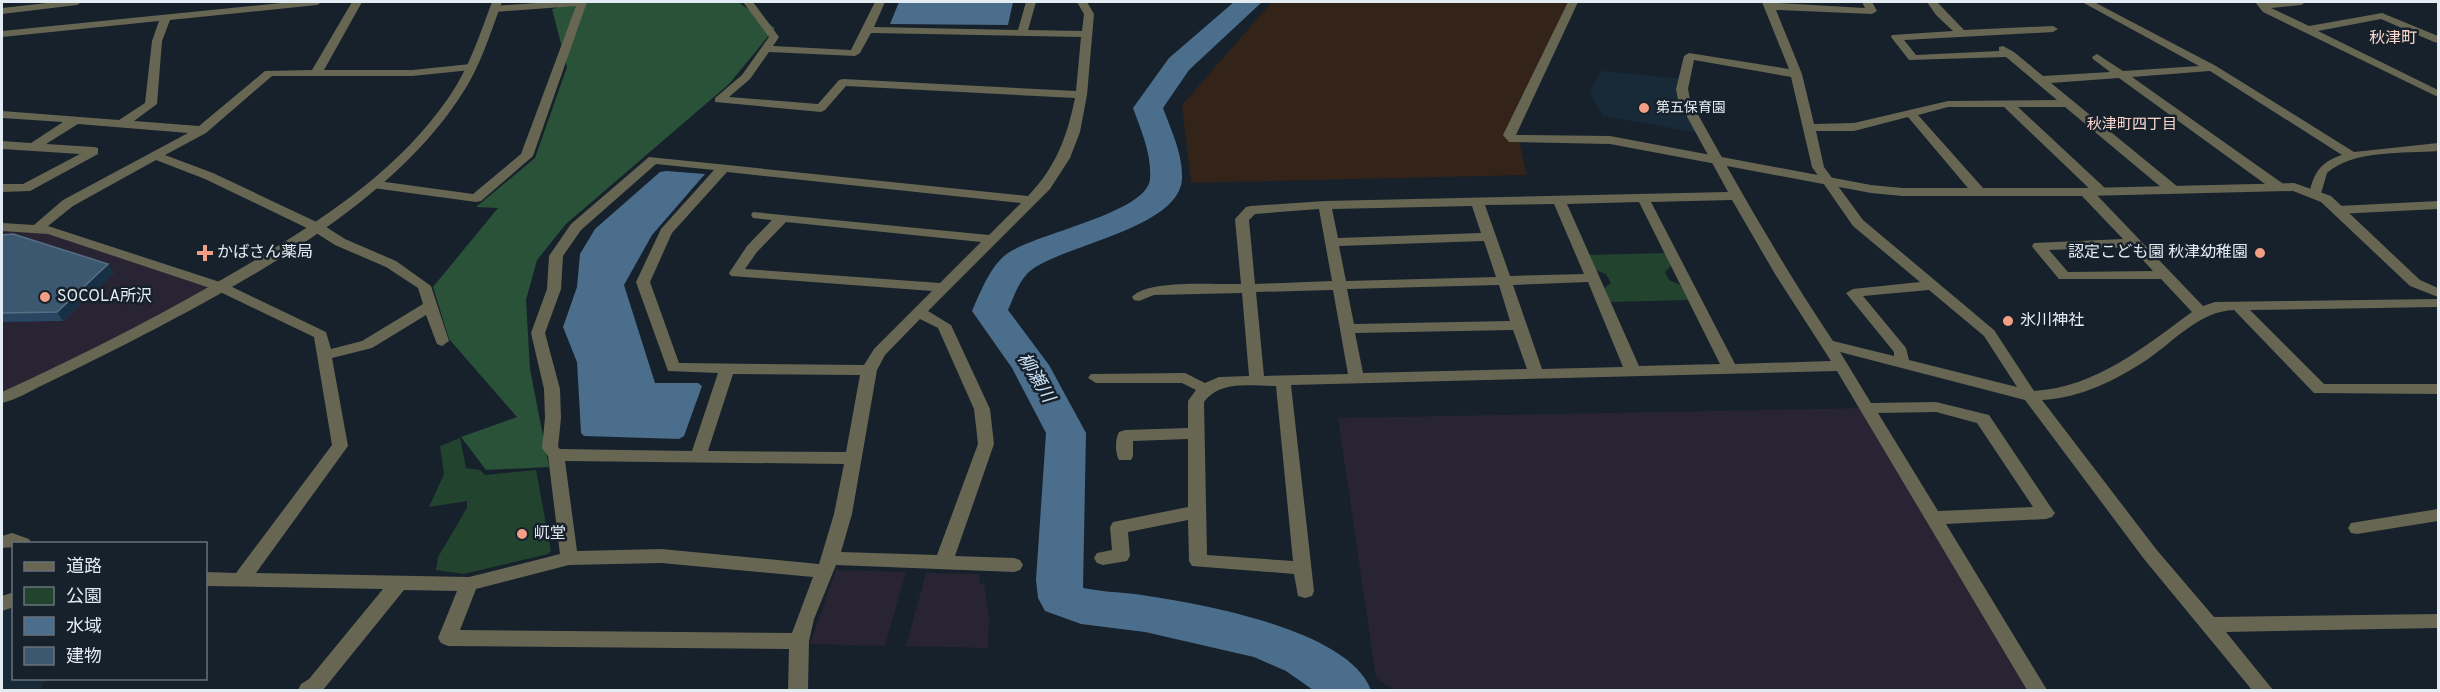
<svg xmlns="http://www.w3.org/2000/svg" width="2440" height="692" font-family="Overpass,'Noto Sans JP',sans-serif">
  <rect width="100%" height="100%" fill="#16212b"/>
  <path fill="#292433" d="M 2,227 L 39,227 L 221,287 L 86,359 L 2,398 Z
    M 1867,408 L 2037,690 L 1394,690 L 1376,678 L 1338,418 Z
    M 836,570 L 906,572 L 885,646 L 810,644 Z
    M 926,573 L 980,574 L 979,583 L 984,585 L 989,615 L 988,648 L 906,646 Z"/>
  <path fill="#332319" d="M 1272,2 L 1573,2 L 1512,128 L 1519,141 L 1527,175 L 1191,183 L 1182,105 Z"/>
  <path fill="#182938" d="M 1601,71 L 1684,79 L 1682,89 L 1704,134 L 1603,116 L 1590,93 Z
    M 13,608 L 14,678 L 46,679 L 40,690 L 2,690 L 2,610 Z"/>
  <path fill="#22442f" d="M 1665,253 L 1671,266 L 1665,272 L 1669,280 L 1680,285 L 1688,300 L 1609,302 L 1603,289 L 1611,283 L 1606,274 L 1595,270 L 1589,255 Z
    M 460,438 L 466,468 L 480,470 L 485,475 L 536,470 L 551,551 L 548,554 L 464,574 L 436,570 L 438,557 L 467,508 L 467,501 L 429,507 L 444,474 L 440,446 Z"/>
  <path fill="#295239" d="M 575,2 L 738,2 L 775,28 L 729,84 L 566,224 L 537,260 L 526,300 L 530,369 L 549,467 L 486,470 L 461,437 L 517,417 L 449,339 L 433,287 L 498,208 L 476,207 L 535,158 L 567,67 L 552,9 Z"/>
  <path fill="#4a6e8c" d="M 899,2 L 1013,2 L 1008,25 L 890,24 Z
    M 666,171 L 705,174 L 652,235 L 624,285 L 655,383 L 698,383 L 702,386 L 684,436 L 679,439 L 584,436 L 581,433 L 577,362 L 563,327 L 577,287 L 580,254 L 595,229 L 660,172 Z"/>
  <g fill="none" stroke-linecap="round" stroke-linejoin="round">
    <path fill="#4a6e8c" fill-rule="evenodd" d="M 1234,2 L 1262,2 L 1189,70 L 1163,108 C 1171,130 1183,154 1182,179 C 1179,227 1070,244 1034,268 C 1020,277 1014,296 1008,310 L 1049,365 L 1086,433 L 1083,588 C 1102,592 1122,592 1142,595 C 1201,604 1348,629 1371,690 L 1313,690 L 1286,671 L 1254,657 L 1145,632 L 1081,624 L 1045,611 L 1038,598 L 1036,580 L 1046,433 L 1012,368 L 972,311 C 981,291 990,266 1008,253 C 1037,233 1147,213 1150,179 C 1152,155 1141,130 1133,108 L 1169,58 Z"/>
    <path fill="#676653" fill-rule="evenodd" d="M 56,2 L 82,2 L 77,5 L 2,14 L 2,8 Z
      M 291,2 L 322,2 L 317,5 L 170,20 L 162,41 L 157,104 L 134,121 L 199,126 L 265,71 L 312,70 L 352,2 L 362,2 L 324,70 L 412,70 L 471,64 L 477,67 L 471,70 L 412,76 L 272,76 L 206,133 L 165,155 L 213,173 L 323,225 L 345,239 L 396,261 L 431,286 L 449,341 L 442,346 L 437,344 L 426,315 L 372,348 L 332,358 L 348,446 L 256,573 L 469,577 L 560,554 L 548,456 L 542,448 L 545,418 L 544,389 L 531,333 L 547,289 L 549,256 L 571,224 L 649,157 L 1028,196 C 1056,167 1067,137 1075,98 L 846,86 L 825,110 L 821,112 L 715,102 L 715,98 L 742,75 L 769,37 L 743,2 L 753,2 L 779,37 L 773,46 L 851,50 L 875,2 L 885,2 L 874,27 L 1018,30 L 1026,2 L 1036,2 L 1028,30 L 1082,31 L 1084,14 L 1077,2 L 1087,2 L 1094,14 L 1087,95 L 1080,132 L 1070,158 L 1050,189 L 928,311 L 951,325 L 990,409 L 994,444 L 955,556 L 1014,558 L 1020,560 L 1023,565 L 1020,570 L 1014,572 L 836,565 L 814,619 L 809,641 L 808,690 L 788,690 L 789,649 L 448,646 L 441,643 L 438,638 L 457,591 L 404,590 L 323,690 L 298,690 L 301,684 L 309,679 L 383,589 L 206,586 L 206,572 L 236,573 L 332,445 L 314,337 L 216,290 L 48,234 L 2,231 L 2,223 L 34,225 L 63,200 L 188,133 L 78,124 L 46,144 L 94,147 L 98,148 L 98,154 L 30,191 L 2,192 L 2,184 L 23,184 L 80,154 L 2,149 L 2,141 L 31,143 L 63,122 L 2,118 L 2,111 L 119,120 L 145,103 L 152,41 L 159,21 L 2,37 L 2,31 ZM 871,33 L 1081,37 L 1076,91 L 843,79 L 839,80 L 818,104 L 729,97 L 750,79 L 769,52 L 855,56 L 860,53 ZM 156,160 L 205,179 L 313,231 L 335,245 L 386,267 L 418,288 L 423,304 L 362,341 L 331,349 L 326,332 L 226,284 L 48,226 L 73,206 ZM 656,164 L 714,170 L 661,229 L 636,282 L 668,371 L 718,373 L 692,451 L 560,449 L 558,447 L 561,418 L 560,389 L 545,333 L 561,289 L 563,256 L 581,230 ZM 727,172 L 1021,203 L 989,235 L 753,212 L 751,215 L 753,218 L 772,220 L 747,246 L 729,273 L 731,276 L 932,291 L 874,349 L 864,365 L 679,363 L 650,282 L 672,233 ZM 786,222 L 981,242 L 940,283 L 745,269 L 757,252 ZM 920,319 L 938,328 L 974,409 L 978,444 L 937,555 L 841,552 L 852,514 L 877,370 L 885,355 ZM 733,374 L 860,375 L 846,452 L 708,451 ZM 565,461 L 844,464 L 834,514 L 819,564 L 661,549 L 577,551 ZM 661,563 L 813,577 L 792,633 L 460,630 L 476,589 L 569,565 Z
      M 550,2 L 587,2 L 533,156 L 481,201 L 476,202 L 373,188 L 373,182 L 378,181 L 473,194 L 521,154 L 576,6 L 494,12 L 489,9 L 494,6 Z
      M 1762,2 L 1865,8 L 1862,2 L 1872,2 L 1877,11 L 1872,14 L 1776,10 L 1802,74 L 1814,124 L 1854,123 L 1948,101 L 2057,100 L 2006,57 L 1909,60 L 1891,37 L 1892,35 L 1953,31 L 1936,15 L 1927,2 L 1937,2 L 1964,30 L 2053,26 L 2058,29 L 2053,32 L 1904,40 L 1916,55 L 1999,51 L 1999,47 L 2003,46 L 2014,52 L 2043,76 L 2110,72 L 2093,59 L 2092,57 L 2097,54 L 2123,71 L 2199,66 L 2082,2 L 2094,2 L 2216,66 L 2354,152 L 2438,143 L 2438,151 C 2404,154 2355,149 2327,173 L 2320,197 L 2310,197 L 2309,194 C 2314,173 2320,162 2342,155 L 2210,71 L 2132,77 L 2282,183 L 2282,189 L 2272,189 L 2119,78 L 2051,83 L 2178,187 L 2179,190 L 2178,193 L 2168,193 L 2065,107 L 2018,107 L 2106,189 L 2107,192 L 2106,195 L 2096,195 L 2004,107 L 1948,107 L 1918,115 L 1983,188 L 1984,191 L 1978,195 L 1973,194 L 1908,117 L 1854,131 L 1816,131 L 1824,167 L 1863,220 L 1994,330 L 2034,391 C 2096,387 2144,347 2192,312 L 2161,279 L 2059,279 L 2034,249 L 2032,246 L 2034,243 L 2123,239 L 2081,195 L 2080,192 L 2086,188 L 2091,189 L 2203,306 L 2215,302 L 2438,299 L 2438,307 L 2250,310 L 2324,384 L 2438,384 L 2438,394 L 2314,393 L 2234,310 C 2200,311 2174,341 2148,359 C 2116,380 2081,398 2042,400 L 2156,549 L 2214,617 L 2438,614 L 2438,628 L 2226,632 L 2273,690 L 2252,690 L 2144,559 L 2025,400 L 1840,352 L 1871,403 L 1936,402 L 1989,415 L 2052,509 L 2055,513 L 2052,517 L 2046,519 L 1946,524 L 2047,690 L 2027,690 L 1837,371 L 1291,385 L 1314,591 L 1312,596 L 1305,598 L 1298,596 L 1294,574 L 1192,566 L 1189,561 L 1188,520 L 1128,532 L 1130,556 L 1127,561 L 1103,565 L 1097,563 L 1094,558 L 1097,553 L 1112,550 L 1110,527 L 1113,522 L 1188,507 L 1188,439 L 1133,441 L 1133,456 L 1131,460 L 1119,460 C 1115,453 1115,439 1119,432 L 1125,430 L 1188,428 L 1188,401 L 1196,390 L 1182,383 L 1096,383 L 1088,378 L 1091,374 L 1185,373 L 1205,383 L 1219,377 L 1249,376 L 1242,293 L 1154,295 L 1139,301 L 1134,300 L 1132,297 C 1148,279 1216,285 1241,284 L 1235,219 L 1246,207 L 1251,206 L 1325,201 L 1728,192 L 1678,100 L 1676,89 L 1684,56 L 1689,53 L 1789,69 ZM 1694,60 L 1791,77 L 1812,167 L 1853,226 L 1920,282 L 1853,289 L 1846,293 L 1894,352 L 1894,356 L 1833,341 C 1781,263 1735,182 1690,100 L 1688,89 ZM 1732,200 L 1775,274 L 1831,361 L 1735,364 L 1651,202 ZM 1639,202 L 1720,364 L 1639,366 L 1567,204 ZM 1554,204 L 1584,274 L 1510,276 L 1485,205 ZM 1472,206 L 1481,233 L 1338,238 L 1332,209 ZM 1319,209 L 1332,281 L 1255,284 L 1249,220 L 1255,214 ZM 1484,241 L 1496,277 L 1346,281 L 1339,246 ZM 2131,247 L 2153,271 L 2068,272 L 2049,250 ZM 1588,282 L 1623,367 L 1542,369 L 1513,285 ZM 1499,285 L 1510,321 L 1354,324 L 1347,289 ZM 1333,290 L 1348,374 L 1264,376 L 1256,292 ZM 1929,290 L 1984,336 L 2017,387 L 1909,360 L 1906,348 L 1863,296 ZM 1513,330 L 1527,369 L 1363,373 L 1355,333 ZM 1276,386 L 1293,561 L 1207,555 L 1204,402 C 1220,380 1251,386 1276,386 ZM 1936,412 L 1977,423 L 2033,507 L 1938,511 L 1878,413 Z
      M 2255,2 L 2306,2 L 2301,5 L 2271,8 L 2309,26 L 2382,13 L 2438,36 L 2438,43 L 2434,42 L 2381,19 L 2318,31 L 2438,90 L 2438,97 L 2263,12 Z
      M 2438,201 L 2438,209 L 2338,214 L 2331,210 L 2338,206 Z
      M 2438,509 L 2438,521 L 2357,534 L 2351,533 L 2348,528 L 2351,523 L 2357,522 Z
      M 12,533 L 29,539 L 32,544 L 14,544 L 14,547 L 2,548 L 2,536 Z
      M 14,592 L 14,607 L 2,611 L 2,596 Z"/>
    <path fill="#676653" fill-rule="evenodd" d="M 492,2 L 502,2 C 490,34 480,68 460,97 C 389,206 242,284 128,343 C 100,357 72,371 43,385 C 30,391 16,400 2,403 L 2,392 C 87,353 171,310 252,262 C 326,217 399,170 449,97 C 469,68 480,34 492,2 Z
      M 1568,2 L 1578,2 L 1516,135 L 1610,136 L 1871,185 L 1902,188 L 2086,188 L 2294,183 L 2331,196 L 2420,280 L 2438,288 L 2438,297 L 2410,286 L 2321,202 L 2293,191 L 2086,196 L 1902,196 L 1871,193 L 1610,144 L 1509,142 L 1503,135 Z"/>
  </g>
  <path fill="#284661" d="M 2,235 L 114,273 L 63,321 L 2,322 Z"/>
  <path fill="#183045" d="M 108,264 L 114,273 L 63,321 L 57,312 Z"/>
  <path fill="#3c5871" stroke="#576f85" stroke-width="1.5" d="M 13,234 L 108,264 L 57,312 L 2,313 L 2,235 Z"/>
  <g fill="#f39f85" stroke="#16212b" stroke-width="2">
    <circle cx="1644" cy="108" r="6"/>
    <path d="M202 244h6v6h6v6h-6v6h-6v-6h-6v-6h6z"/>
    <circle cx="2260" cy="253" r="6"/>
    <circle cx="45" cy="297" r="6"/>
    <circle cx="2008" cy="321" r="6"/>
    <circle cx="522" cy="534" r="6"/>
  </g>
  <g text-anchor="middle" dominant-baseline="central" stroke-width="5" stroke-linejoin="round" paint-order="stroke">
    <g font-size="14" fill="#e4ecf3" stroke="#16212b" text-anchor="start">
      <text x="1656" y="108">第五保育園</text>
    </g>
    <g font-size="15" fill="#f9d7cd" stroke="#16212b">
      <text x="2132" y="125">秋津町四丁目</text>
    </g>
    <g font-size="16" fill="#f9d7cd" stroke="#16212b">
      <text x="2393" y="39">秋津町</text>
    </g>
    <g font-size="16" fill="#e4ecf3" stroke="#16212b" text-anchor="start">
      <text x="217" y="253">かばさん薬局</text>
      <text x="2248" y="253" text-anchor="end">認定こども園 秋津幼稚園</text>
      <text x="57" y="297">SOCOLA所沢</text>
      <text x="2020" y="321">氷川神社</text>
      <text x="534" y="534">屼堂</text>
    </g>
    <g font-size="18" font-style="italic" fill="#c9e1f5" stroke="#16212b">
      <text transform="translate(1035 378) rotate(59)">柳瀬川</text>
    </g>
  </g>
  <rect width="2440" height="692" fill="none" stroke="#e4ecf3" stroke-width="6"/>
  <rect x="12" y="542" width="195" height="138" fill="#16212b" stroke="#68727b" stroke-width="1.5"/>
  <rect x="24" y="562" width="30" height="9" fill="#676653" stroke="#68727b" stroke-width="1.5"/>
  <text x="66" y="572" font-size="18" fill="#e4ecf3">道路</text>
  <rect x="24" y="587" width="30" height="18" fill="#22442f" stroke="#68727b" stroke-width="1.5"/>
  <text x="66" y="602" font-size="18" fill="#e4ecf3">公園</text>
  <rect x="24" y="617" width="30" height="18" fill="#4a6e8c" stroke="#68727b" stroke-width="1.5"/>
  <text x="66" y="632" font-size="18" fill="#e4ecf3">水域</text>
  <rect x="24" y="647" width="30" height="18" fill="#3c5871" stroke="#68727b" stroke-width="1.5"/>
  <text x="66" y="662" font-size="18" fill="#e4ecf3">建物</text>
</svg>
